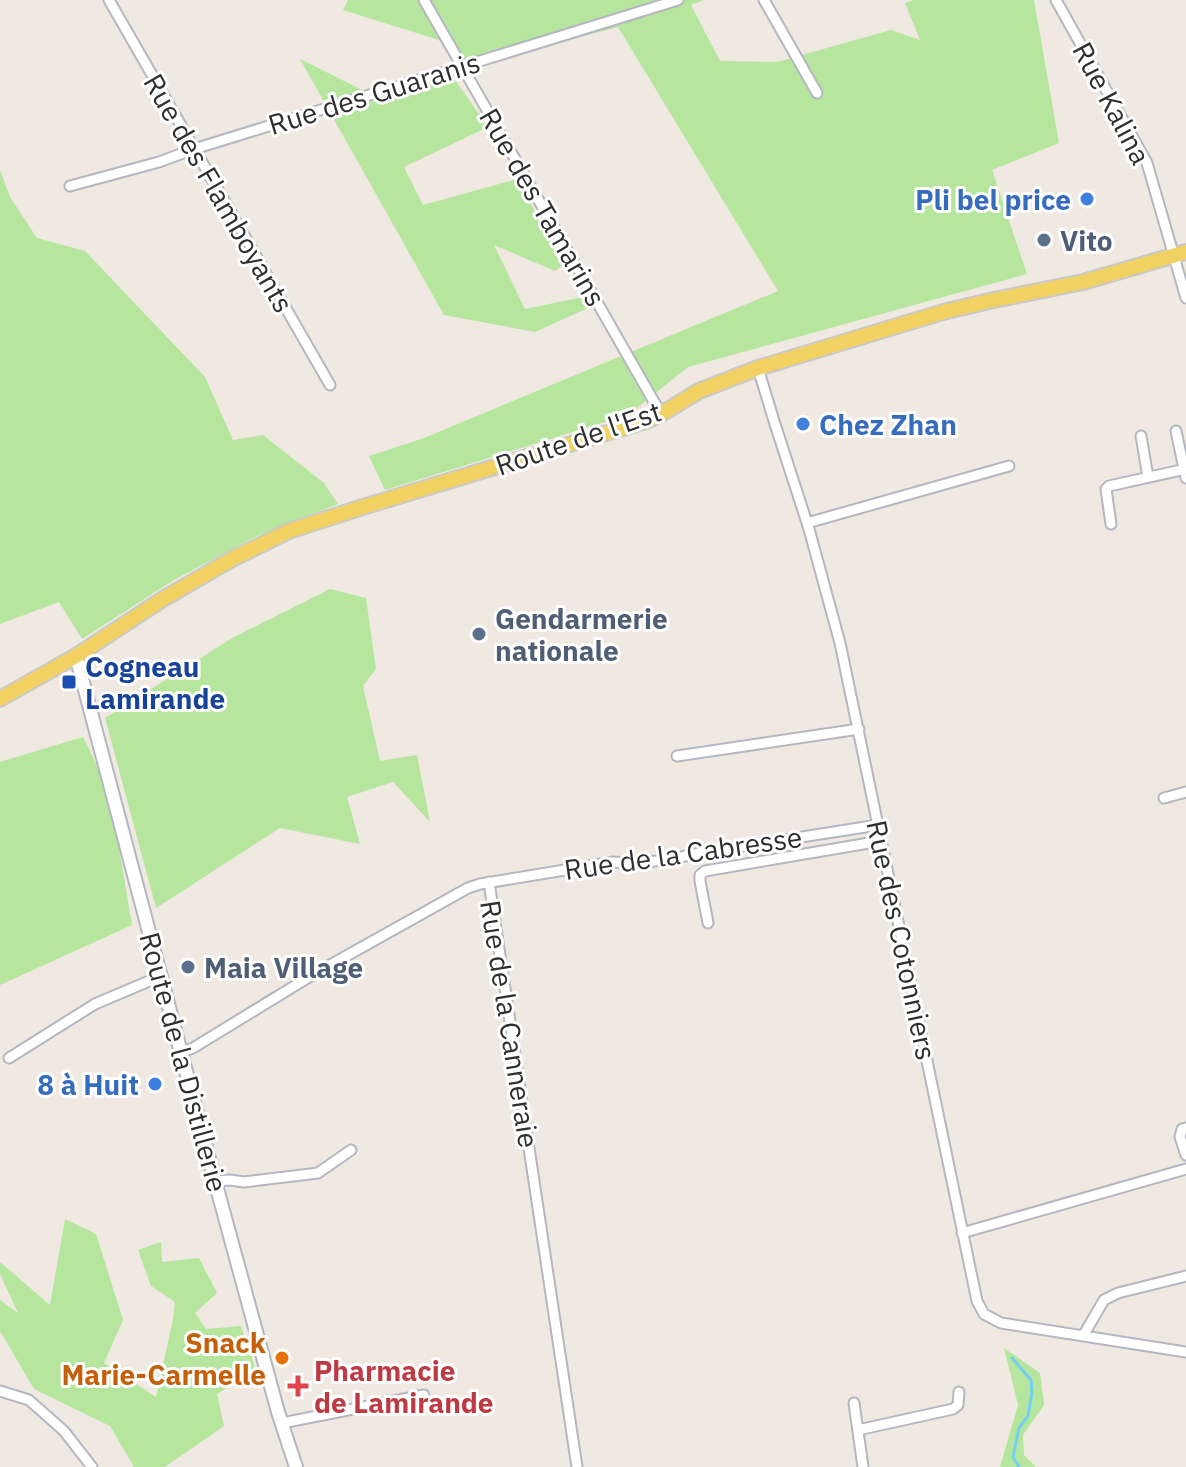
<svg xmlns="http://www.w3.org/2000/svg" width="1186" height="1467" font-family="'IBM Plex Sans',sans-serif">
  <rect width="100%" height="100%" fill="#efe9e1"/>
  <path fill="#b6e59e" d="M 348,0 L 704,0 L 691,5 L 720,61 L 777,62 L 891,30 L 920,40 L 905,3 L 914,0 L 1034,0 L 1059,143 L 992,170 L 1027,274 L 688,367 L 628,415 L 385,490 L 369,456 L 424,438 L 778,291 L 618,27 L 475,65 L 439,40 L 343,10 Z
    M 300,59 L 378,98 L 453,77 L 488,127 L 404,167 L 423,205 L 517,179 L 564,264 L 555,271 L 494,245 L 525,309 L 583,297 L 588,308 L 535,332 L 444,315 Z
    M 0,170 L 10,197 L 37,238 L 85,251 L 205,377 L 233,440 L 263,435 L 324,483 L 338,504 L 257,536 L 174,580 L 82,639 L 59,602 L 0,624 Z
    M 330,589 L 366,598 L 376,669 L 363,686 L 380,761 L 417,755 L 430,822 L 393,782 L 347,797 L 360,844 L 280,828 L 156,908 L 105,718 L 234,637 Z
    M 83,737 C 114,793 121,862 132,925 L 0,985 L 0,762 Z
    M 65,1219 L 96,1234 L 123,1320 L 104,1363 L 156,1397 L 173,1320 L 175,1302 L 151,1286 L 138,1250 L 161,1242 L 162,1262 L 199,1258 L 217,1293 L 195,1313 L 206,1329 L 241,1326 L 256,1370 L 217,1394 L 224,1426 L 165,1467 L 134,1467 L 110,1426 L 34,1389 L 0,1331 L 0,1300 L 18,1313 L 0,1274 L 0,1262 L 50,1305 Z
    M 1004,1348 L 1040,1373 L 1044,1405 L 1023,1435 L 1024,1455 L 1036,1467 L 1000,1467 L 1018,1405 Z"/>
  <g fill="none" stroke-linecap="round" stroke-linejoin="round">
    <path stroke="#75cff0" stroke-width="3" d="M 1012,1358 L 1031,1380 L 1032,1392 L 1028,1416 L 1019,1428 L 1013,1457 L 1019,1467"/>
    <g stroke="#b4b7c1" stroke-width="13">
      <path id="minor" d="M 109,0 L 330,385
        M 424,0 L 661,414
        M 764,0 L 817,93
        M 1056,0 L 1147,163 L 1186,298
        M 70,186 L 159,162 L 194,149 L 678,0
        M 758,368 L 774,421 L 809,529 L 840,643 L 977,1301 L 984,1314 L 1001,1323 L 1186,1352
        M 1176,431 L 1186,478
        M 1141,436 L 1148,477
        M 807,523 L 1009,466
        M 1111,524 L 1106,489 L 1109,486 L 1186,469
        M 677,756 L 859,729
        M 1164,798 L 1186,792
        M 489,882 L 577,1467
        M 708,923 L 700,881 L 700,875 L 705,871 L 869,843 L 881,840
        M 182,1052 L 193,1048 L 314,974 L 468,888 L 480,884 L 613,862 C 641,864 667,861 694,854 L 878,825
        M 9,1058 L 95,1004 L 161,976
        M 1186,1128 L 1182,1129 L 1180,1137 L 1186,1155
        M 215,1181 L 230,1180 L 244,1182 L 318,1173 L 351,1150
        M 962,1233 L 1186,1169
        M 1083,1336 L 1104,1300 L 1118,1293 L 1186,1276
        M 0,1391 L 29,1400 L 64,1431 L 92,1467
        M 854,1403 L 863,1467
        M 282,1423 L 424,1395
        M 858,1430 L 953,1409 L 958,1405 L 959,1392"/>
    </g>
    <g stroke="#b4b7c1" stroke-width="16">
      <path id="tertiary" d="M 76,656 L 215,1181 L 278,1412 L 296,1467"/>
    </g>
    <g stroke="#c9c9c9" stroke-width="18">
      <path id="primary" d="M 0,699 L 76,656 L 163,599 L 232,559 L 289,531 L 366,506 L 646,421 L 661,414 L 699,391 L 758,368 L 943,312 L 989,301 L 1083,282 L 1186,252"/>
    </g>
    <use href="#minor" stroke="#fff" stroke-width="9"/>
    <use href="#tertiary" stroke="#fff" stroke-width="12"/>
    <use href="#primary" stroke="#f2d163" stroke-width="14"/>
  </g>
  <g fill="#3f7fe0" stroke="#fff" stroke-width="3">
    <circle cx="1087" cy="199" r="8"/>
    <circle cx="803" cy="424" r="8"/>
    <circle cx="155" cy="1084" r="8"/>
  </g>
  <g fill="#5c6f8a" stroke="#fff" stroke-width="3">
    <circle cx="1044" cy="240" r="8"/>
    <circle cx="479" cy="634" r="8"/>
    <circle cx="188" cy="967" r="8"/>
  </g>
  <rect fill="#1a4fb4" stroke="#fff" stroke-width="3" x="61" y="674" width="16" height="16" rx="4"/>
  <circle fill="#e8710a" stroke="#fff" stroke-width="3" cx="282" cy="1358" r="8"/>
  <path fill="#e0444e" stroke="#fff" stroke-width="3" d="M294 1374h8v8h8v8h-8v8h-8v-8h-8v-8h8z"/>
  <g text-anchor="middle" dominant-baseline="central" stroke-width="6" stroke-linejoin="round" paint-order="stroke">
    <g font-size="28" fill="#2e2e2e" stroke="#fff">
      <text transform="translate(374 93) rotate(-17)">Rue des Guaranis</text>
      <text transform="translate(1112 103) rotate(62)">Rue Kalina</text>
      <text transform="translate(219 193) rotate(60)">Rue des Flamboyants</text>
      <text transform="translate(543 207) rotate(60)">Rue des Tamarins</text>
      <text transform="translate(578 438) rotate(-19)">Route de l'Est</text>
      <text transform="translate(683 853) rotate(-8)">Rue de la Cabresse</text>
      <text transform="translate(902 940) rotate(78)">Rue des Cotonniers</text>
      <text transform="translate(510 1024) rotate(81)">Rue de la Canneraie</text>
      <text transform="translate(184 1062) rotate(75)">Route de la Distillerie</text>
    </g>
    <g font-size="28" font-weight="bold" fill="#366cbe" stroke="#fff" text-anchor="end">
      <text x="1071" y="199">Pli bel price</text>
      <text x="819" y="424" text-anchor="start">Chez Zhan</text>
      <text x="139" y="1084">8 à Huit</text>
    </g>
    <g font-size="28" font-weight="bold" fill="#4e5e75" stroke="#fff" text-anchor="start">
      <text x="1060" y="240">Vito</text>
      <text x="495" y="618">Gendarmerie<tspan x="495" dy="32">nationale</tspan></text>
      <text x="204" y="967">Maia Village</text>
    </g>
    <g font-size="28" font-weight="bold" fill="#164399" stroke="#fff" text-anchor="start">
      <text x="85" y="666">Cogneau<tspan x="85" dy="32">Lamirande</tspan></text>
    </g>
    <g font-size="28" font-weight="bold" fill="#c56008" stroke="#fff" text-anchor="end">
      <text x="266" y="1342">Snack<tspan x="266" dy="32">Marie-Carmelle</tspan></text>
    </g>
    <g font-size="28" font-weight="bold" fill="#be3a42" stroke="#fff" text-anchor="start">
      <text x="314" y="1370">Pharmacie<tspan x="314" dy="32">de Lamirande</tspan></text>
    </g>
  </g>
</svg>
